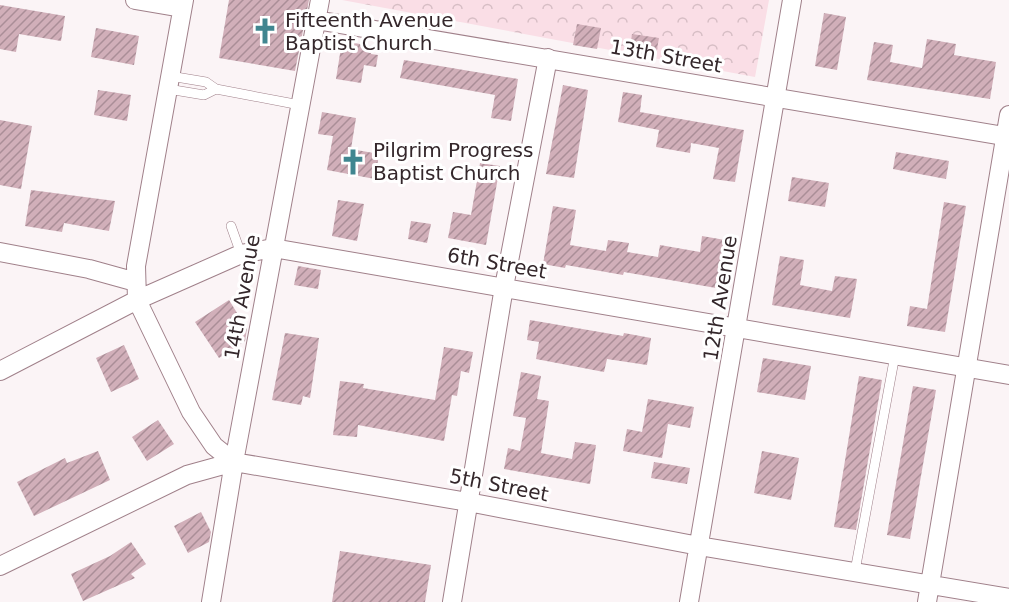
<svg xmlns="http://www.w3.org/2000/svg" width="1009" height="602" font-family="'DejaVu Sans',sans-serif">
  <defs>
    <pattern id="park-crowns" width="20" height="18" patternUnits="userSpaceOnUse" patternTransform="scale(1.5)"><rect width="20" height="18" fill="#fadee6"/><path d="M2 6a3 3 0 1 1 6 0M12 15a3 3 0 1 1 6 0" fill="none" stroke="#d7bec5"/></pattern>
    <pattern id="building-hatch" width="6" height="6" patternUnits="userSpaceOnUse" patternTransform="scale(1.5)"><rect width="6" height="6" fill="#d1afb9"/><path d="M-1 1l2-2M0 6l6-6M5 7l2-2" fill="none" stroke="#aa8e97"/></pattern>
  </defs>
  <rect width="100%" height="100%" fill="#fbf4f6"/>
  <path fill="url(#park-crowns)" d="M 342,0 L 769,0 L 755,77 Z"/>
  <path fill="url(#building-hatch)" d="M 229,0 L 309,0 L 295,71 L 219,58 Z
    M 0,5 L 65,16 L 61,41 L 19,34 L 16,52 L 0,49 Z
    M 824,13 L 846,17 L 837,70 L 815,66 Z
    M 577,24 L 601,28 L 597,49 L 573,45 Z
    M 96,28 L 139,36 L 134,65 L 91,57 Z
    M 632,34 L 659,38 L 655,60 L 629,55 Z
    M 927,39 L 956,44 L 954,55 L 996,62 L 990,99 L 867,80 L 874,42 L 893,45 L 890,62 L 922,68 Z
    M 342,41 L 372,46 L 371,54 L 378,55 L 376,67 L 364,65 L 361,83 L 336,79 Z
    M 404,60 L 518,79 L 511,121 L 491,118 L 495,95 L 400,78 Z
    M 563,85 L 588,90 L 574,178 L 546,174 Z
    M 98,90 L 131,95 L 127,121 L 94,115 Z
    M 623,92 L 642,95 L 640,112 L 744,130 L 735,182 L 713,179 L 719,148 L 691,143 L 690,153 L 656,147 L 659,130 L 618,122 Z
    M 322,112 L 356,118 L 351,149 L 379,154 L 375,179 L 327,170 L 333,136 L 318,134 Z
    M 0,120 L 32,126 L 21,189 L 0,185 Z
    M 896,152 L 949,161 L 946,179 L 893,169 Z
    M 480,163 L 500,166 L 486,245 L 448,238 L 453,212 L 471,215 Z
    M 792,177 L 829,183 L 825,207 L 788,201 Z
    M 31,190 L 115,201 L 109,231 L 64,223 L 62,232 L 25,226 Z
    M 338,200 L 364,204 L 357,241 L 332,236 Z
    M 944,202 L 966,206 L 945,332 L 907,326 L 910,306 L 927,309 Z
    M 553,206 L 576,210 L 570,245 L 606,251 L 608,240 L 629,243 L 627,252 L 658,257 L 660,245 L 700,252 L 702,236 L 725,240 L 716,288 L 624,272 L 623,275 L 566,265 L 565,268 L 543,264 Z
    M 411,221 L 431,224 L 427,243 L 408,239 Z
    M 780,256 L 804,260 L 800,285 L 832,291 L 835,276 L 857,279 L 850,318 L 772,305 Z
    M 298,266 L 321,270 L 318,289 L 294,285 Z
    M 229,300 L 247,329 L 245,341 L 219,358 L 195,322 Z
    M 530,320 L 623,336 L 624,333 L 651,338 L 647,365 L 607,359 L 604,372 L 536,359 L 539,342 L 527,340 Z
    M 285,333 L 319,338 L 310,398 L 303,396 L 301,405 L 272,400 Z
    M 124,345 L 139,379 L 111,392 L 96,358 Z
    M 444,347 L 473,352 L 469,373 L 461,371 L 457,396 L 452,395 L 444,441 L 358,425 L 357,437 L 333,435 L 340,381 L 364,384 L 363,388 L 435,400 Z
    M 763,358 L 811,366 L 805,400 L 757,392 Z
    M 521,372 L 541,376 L 537,399 L 549,401 L 541,453 L 572,459 L 575,442 L 596,445 L 590,484 L 504,469 L 508,448 L 520,451 L 526,418 L 513,416 Z
    M 859,376 L 882,380 L 856,530 L 834,527 Z
    M 913,386 L 936,390 L 910,539 L 887,535 Z
    M 648,399 L 694,407 L 690,428 L 668,424 L 662,458 L 623,451 L 627,429 L 642,432 Z
    M 158,420 L 174,444 L 147,461 L 132,437 Z
    M 98,451 L 110,480 L 34,516 L 17,482 L 65,458 L 67,463 Z
    M 762,451 L 799,458 L 791,500 L 754,493 Z
    M 654,462 L 690,468 L 687,484 L 651,478 Z
    M 201,512 L 211,532 L 209,542 L 188,553 L 174,526 Z
    M 131,542 L 146,564 L 131,574 L 135,578 L 83,601 L 71,574 L 110,556 Z
    M 340,551 L 431,565 L 425,602 L 332,602 Z"/>
  <g fill="none" stroke-linecap="round" stroke-linejoin="round">
    <g stroke="#a0808a" stroke-width="10">
      <path id="lane" d="M 170,76 L 206,82 L 216,89 L 300,105
        M 168,89 L 204,95 L 216,89
        M 231,226 L 241,254
        M 855,571 L 895,355"/>
    </g>
    <g stroke="#a0808a" stroke-width="20">
      <path id="street" d="M 135,0 L 182,8
        M 184,0 L 136,266 L 137,300 L 191,412 L 214,446 L 234,462
        M 316,20 L 1009,137
        M 0,252 L 89,269 L 136,282
        M 0,371 L 137,300 L 241,254 L 273,248 L 1009,375
        M 0,566 L 187,475 L 234,462 L 468,502 L 699,546 L 1009,598
        M 211,602 L 234,462 L 320,0
        M 452,602 L 504,287 L 548,58
        M 689,602 L 792,0
        M 927,602 L 1009,115"/>
    </g>
    <use href="#lane" stroke="#fff" stroke-width="9"/>
    <use href="#street" stroke="#fff" stroke-width="18"/>
  </g>
  <defs>
    <g id="church-bare" transform="scale(2.07)"><path d="M-1.2-6h2.4v3.5h3.3v2.4h-3.3V6h-2.4V-.1h-3.3v-2.4h3.3Z" fill="#408690" stroke="#fff" stroke-width="2.5" paint-order="stroke"/></g>
  </defs>
  <g fill-rule="evenodd">
    <use href="#church-bare" x="265" y="31"/>
    <use href="#church-bare" x="353" y="162"/>
  </g>
  <g text-anchor="middle" dominant-baseline="central" stroke-width="6" stroke-linejoin="round" paint-order="stroke">
    <g font-size="20" fill="#34272b" stroke="#fff" text-anchor="start">
      <text x="285" y="20">Fifteenth Avenue<tspan x="285" dy="23">Baptist Church</tspan></text>
      <text x="373" y="150">Pilgrim Progress<tspan x="373" dy="23">Baptist Church</tspan></text>
    </g>
    <g font-size="20" fill="#34272b" stroke="#fff">
      <text transform="translate(666 56) rotate(10)">13th Street</text>
      <text transform="translate(497 263) rotate(10)">6th Street</text>
      <text transform="translate(242 297) rotate(-80)">14th Avenue</text>
      <text transform="translate(720 298) rotate(-81)">12th Avenue</text>
      <text transform="translate(499 485) rotate(11)">5th Street</text>
    </g>
  </g>
</svg>
